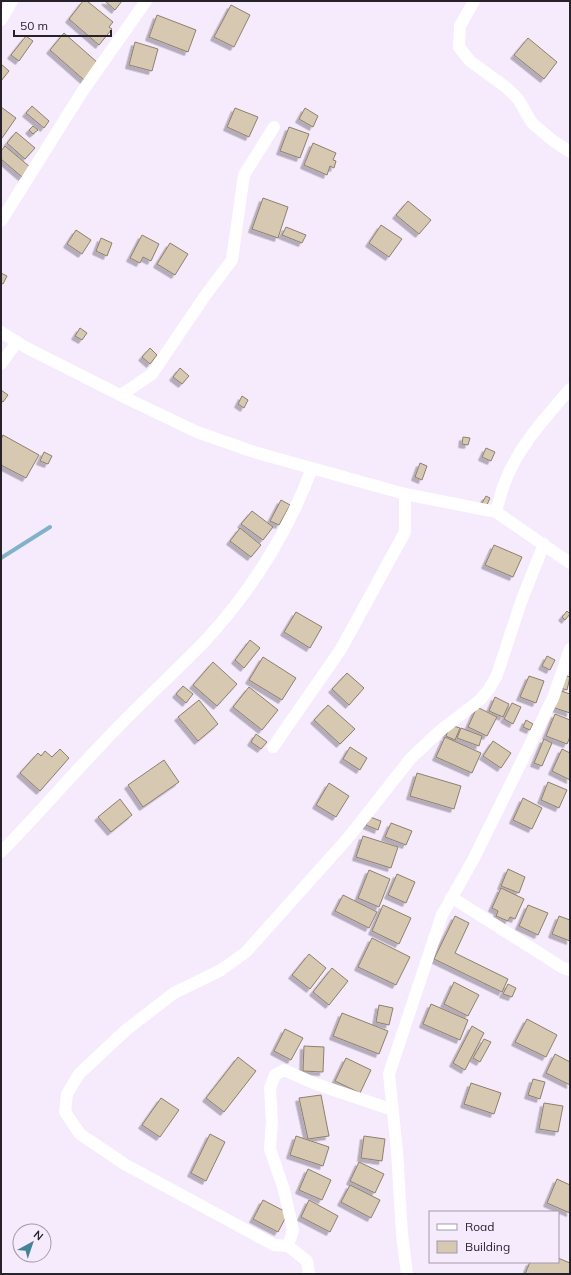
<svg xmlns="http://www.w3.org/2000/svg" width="571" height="1275" font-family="Mulish,sans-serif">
  <defs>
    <filter id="shadow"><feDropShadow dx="-3.5" dy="3.5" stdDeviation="0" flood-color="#0004"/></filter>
  </defs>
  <rect width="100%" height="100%" fill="#f6eafd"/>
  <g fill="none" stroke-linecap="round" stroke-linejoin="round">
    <path stroke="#80b2c9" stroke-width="4" d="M 1,558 L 50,527"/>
  </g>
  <path fill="#d7c8b2" stroke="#8e806c" filter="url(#shadow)" d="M 83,1 L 87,1 L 113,22 L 109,27 L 112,29 L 99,45 L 69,19 Z
    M 105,1 L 122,1 L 115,10 Z
    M 231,5 L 250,15 L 234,47 L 214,37 Z
    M 157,15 L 196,30 L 188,52 L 149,37 Z
    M 64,33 L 98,63 L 84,80 L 50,50 Z
    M 26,36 L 33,41 L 19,61 L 11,55 Z
    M 528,38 L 557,62 L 544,79 L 514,55 Z
    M 135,42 L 158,49 L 152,71 L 129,65 Z
    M 1,64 L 9,71 L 1,81 Z
    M 32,106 L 49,121 L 44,128 L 26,113 Z
    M 1,107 L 16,118 L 2,138 L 1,138 Z
    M 235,108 L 258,117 L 249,137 L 227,127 Z
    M 305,108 L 318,116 L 313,127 L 299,119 Z
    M 33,126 L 38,130 L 33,134 L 29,130 Z
    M 289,127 L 309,134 L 300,158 L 280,151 Z
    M 16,132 L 35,148 L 25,159 L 7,143 Z
    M 313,143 L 336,153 L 333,160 L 336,161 L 334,168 L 330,166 L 327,175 L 304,165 Z
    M 5,146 L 30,167 L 22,177 L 1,159 L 1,151 Z
    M 263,198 L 288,207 L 278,238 L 252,229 Z
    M 408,201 L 431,220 L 419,234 L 396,215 Z
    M 381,225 L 402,239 L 389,257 L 369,243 Z
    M 286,227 L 306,235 L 302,243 L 282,235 Z
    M 76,230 L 91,240 L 82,254 L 67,244 Z
    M 142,235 L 159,244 L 151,261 L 143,257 L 140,263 L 130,258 Z
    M 101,238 L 112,243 L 107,256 L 96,251 Z
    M 170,243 L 188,254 L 175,275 L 157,264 Z
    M 1,273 L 7,276 L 3,284 L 1,283 Z
    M 80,328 L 87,333 L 82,340 L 75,336 Z
    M 150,348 L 157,355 L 150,364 L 142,357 Z
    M 180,368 L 189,376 L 182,384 L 173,377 Z
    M 1,390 L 8,395 L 3,402 L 1,400 Z
    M 242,396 L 248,400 L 244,408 L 238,404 Z
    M 3,435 L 39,455 L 26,478 L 1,465 L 1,439 Z
    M 463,437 L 470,438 L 468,445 L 462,444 Z
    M 486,448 L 495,452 L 491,461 L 482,457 Z
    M 44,452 L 52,456 L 48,464 L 40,461 Z
    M 420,463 L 427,466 L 422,480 L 415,477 Z
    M 486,496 L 490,498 L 486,507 L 481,505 Z
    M 281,500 L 290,505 L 279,525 L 270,521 Z
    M 252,511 L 273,527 L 263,540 L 241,524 Z
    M 240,528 L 261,545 L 251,557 L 230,541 Z
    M 494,545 L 522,557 L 513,577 L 485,565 Z
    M 567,611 L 570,614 L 565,620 L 562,617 Z
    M 296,612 L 322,627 L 310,648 L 284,632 Z
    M 250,640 L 260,648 L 244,668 L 235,660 Z
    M 547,656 L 555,660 L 550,670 L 542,666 Z
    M 263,657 L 296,678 L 282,700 L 249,680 Z
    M 213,662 L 237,684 L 217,706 L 193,685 Z
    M 347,673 L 364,688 L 349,705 L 332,689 Z
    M 561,674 L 570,677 L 567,690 L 557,687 Z
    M 529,676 L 544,681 L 536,703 L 520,697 Z
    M 183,686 L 193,694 L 186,703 L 176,694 Z
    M 249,687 L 278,710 L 262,730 L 233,707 Z
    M 558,690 L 570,694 L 570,713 L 552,707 Z
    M 495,697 L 509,704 L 503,717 L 489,711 Z
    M 199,700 L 218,724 L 198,741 L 178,717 Z
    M 512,703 L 521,707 L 513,724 L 504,719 Z
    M 328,705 L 355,729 L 340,744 L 314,720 Z
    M 477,707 L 497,717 L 487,736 L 468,727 Z
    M 555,714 L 570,720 L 570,737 L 567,744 L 546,736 Z
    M 526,720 L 533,724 L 530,730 L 523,727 Z
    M 450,725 L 460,728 L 455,740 L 446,736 Z
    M 461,728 L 482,736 L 479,746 L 457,738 Z
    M 256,734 L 267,742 L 261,749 L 251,742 Z
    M 445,737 L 481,753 L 472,773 L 436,757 Z
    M 544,739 L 552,743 L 542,766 L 534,763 Z
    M 493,741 L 511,753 L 501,768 L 483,756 Z
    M 350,747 L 367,758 L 360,770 L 343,759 Z
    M 60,749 L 69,758 L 40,791 L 20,773 L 38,753 L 41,756 L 45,751 L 52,757 Z
    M 562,749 L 570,753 L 570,780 L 552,771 Z
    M 164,760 L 179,782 L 143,807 L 128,785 Z
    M 417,773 L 461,786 L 454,809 L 410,796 Z
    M 548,782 L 567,790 L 559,808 L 541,800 Z
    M 329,783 L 349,796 L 336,817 L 316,805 Z
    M 523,798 L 542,808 L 532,829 L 513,820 Z
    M 120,799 L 132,815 L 111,832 L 98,817 Z
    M 370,817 L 381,821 L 378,830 L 366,825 Z
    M 391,823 L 412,831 L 406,845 L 385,837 Z
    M 363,836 L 398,847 L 391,868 L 356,857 Z
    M 508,869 L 525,877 L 519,893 L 501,886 Z
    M 369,870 L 390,879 L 379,907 L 358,898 Z
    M 397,874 L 415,882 L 406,903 L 388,895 Z
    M 501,888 L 524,899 L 515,919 L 510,917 L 508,921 L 496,916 L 498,911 L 492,908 Z
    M 343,895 L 377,912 L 369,928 L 335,911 Z
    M 383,905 L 411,918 L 399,944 L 372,931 Z
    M 528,905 L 548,913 L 538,935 L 519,926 Z
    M 455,916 L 469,923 L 455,953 L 508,979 L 502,992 L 434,959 Z
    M 559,916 L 570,920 L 570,941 L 552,934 Z
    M 372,938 L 410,957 L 396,985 L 358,967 Z
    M 309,954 L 326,968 L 310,989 L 292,975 Z
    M 332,968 L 348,981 L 329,1005 L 313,992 Z
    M 454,982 L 479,995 L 468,1016 L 444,1004 Z
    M 508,984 L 516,988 L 512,997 L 503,994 Z
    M 431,1004 L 468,1020 L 460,1040 L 423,1024 Z
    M 379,1005 L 393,1008 L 389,1025 L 376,1022 Z
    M 342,1013 L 388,1031 L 379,1054 L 333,1036 Z
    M 527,1019 L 557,1035 L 546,1057 L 515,1042 Z
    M 472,1026 L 484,1033 L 465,1070 L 453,1063 Z
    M 285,1029 L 303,1038 L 291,1060 L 274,1051 Z
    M 484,1039 L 491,1042 L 480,1062 L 473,1058 Z
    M 304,1046 L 324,1047 L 323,1072 L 303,1071 Z
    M 555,1054 L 570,1062 L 570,1085 L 546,1073 Z
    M 238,1057 L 256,1071 L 224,1112 L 206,1098 Z
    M 346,1058 L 371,1070 L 360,1093 L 335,1081 Z
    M 533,1079 L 545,1082 L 540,1099 L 528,1095 Z
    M 471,1083 L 501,1093 L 494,1114 L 464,1104 Z
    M 321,1095 L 329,1136 L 308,1139 L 299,1098 Z
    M 161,1098 L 179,1110 L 160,1137 L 142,1125 Z
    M 544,1103 L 563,1106 L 558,1132 L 539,1129 Z
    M 210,1134 L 225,1142 L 206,1181 L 191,1173 Z
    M 296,1136 L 329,1147 L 323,1166 L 290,1155 Z
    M 364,1136 L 385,1139 L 382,1161 L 361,1158 Z
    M 359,1162 L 384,1174 L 375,1193 L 350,1181 Z
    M 308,1169 L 331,1180 L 322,1200 L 299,1190 Z
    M 557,1179 L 570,1185 L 570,1213 L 547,1203 Z
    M 350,1185 L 380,1200 L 371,1218 L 341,1202 Z
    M 263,1200 L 288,1213 L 278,1232 L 253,1219 Z
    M 309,1200 L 338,1216 L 330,1232 L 301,1217 Z
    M 558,1258 L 570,1263 L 570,1274 L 525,1274 L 530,1262 L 558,1262 Z"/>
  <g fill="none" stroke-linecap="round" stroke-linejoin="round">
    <path stroke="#fff" stroke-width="12" d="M 474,1 L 460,26 L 459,47 L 470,61 L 507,88 L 518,99 L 532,123 L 552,140 L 570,152
      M 1,20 L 12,1
      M 1,221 L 82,92 L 146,1
      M 1,332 L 27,348 L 130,400 L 197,432 L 254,452 L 405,494 L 496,512 L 570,563
      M 1,364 L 17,342
      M 121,395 L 152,374 L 207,293 L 232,260 L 244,175 L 274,127
      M 496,512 C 499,502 501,492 505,482 C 518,447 546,417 570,389
      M 273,747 L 341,649 L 405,532 L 405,494
      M 1,852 C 35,818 66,781 100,746 C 133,710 170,677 204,642 C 250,593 289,531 312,468
      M 451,897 L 563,968 L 570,970
      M 393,1110 L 316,1084 L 284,1070 L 275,1075 L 270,1088 L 272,1121 L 270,1149 L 284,1190 L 293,1230 L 288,1246 L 274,1245 L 126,1165 L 80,1134 L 65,1112 L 67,1094 L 79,1074 L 126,1030 L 174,993 L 221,970 L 246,952 L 348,838 L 411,758 L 441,730 L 480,700 L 489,689 L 497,675 L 521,602 L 544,544
      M 288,1246 L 307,1261 L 309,1274
      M 407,1274 L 402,1234 L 397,1151 L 389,1074 L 442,915 L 473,860 L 553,698 L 570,649"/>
  </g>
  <rect width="571" height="1275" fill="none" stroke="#27222a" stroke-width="4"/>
  <rect x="429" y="1211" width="130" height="52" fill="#f6eafd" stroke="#a39aa9"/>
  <rect x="437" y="1224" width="20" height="6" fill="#ffffff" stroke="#a39aa9"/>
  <text x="465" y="1231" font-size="12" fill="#27222a">Road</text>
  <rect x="437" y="1241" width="20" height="12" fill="#d7c8b2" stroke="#a39aa9"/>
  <text x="465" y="1251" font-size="12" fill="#27222a">Building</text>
  <g transform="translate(32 1243) rotate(40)"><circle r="19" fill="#f6eafd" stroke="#a39aa9"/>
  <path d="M0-3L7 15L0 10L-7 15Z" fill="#448398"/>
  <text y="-6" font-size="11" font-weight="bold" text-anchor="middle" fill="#27222a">N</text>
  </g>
  <path d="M14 30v6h97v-6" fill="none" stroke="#27222a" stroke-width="2"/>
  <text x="20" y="30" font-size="12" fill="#27222a" stroke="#f6eafd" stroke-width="3" paint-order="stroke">50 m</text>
</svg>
